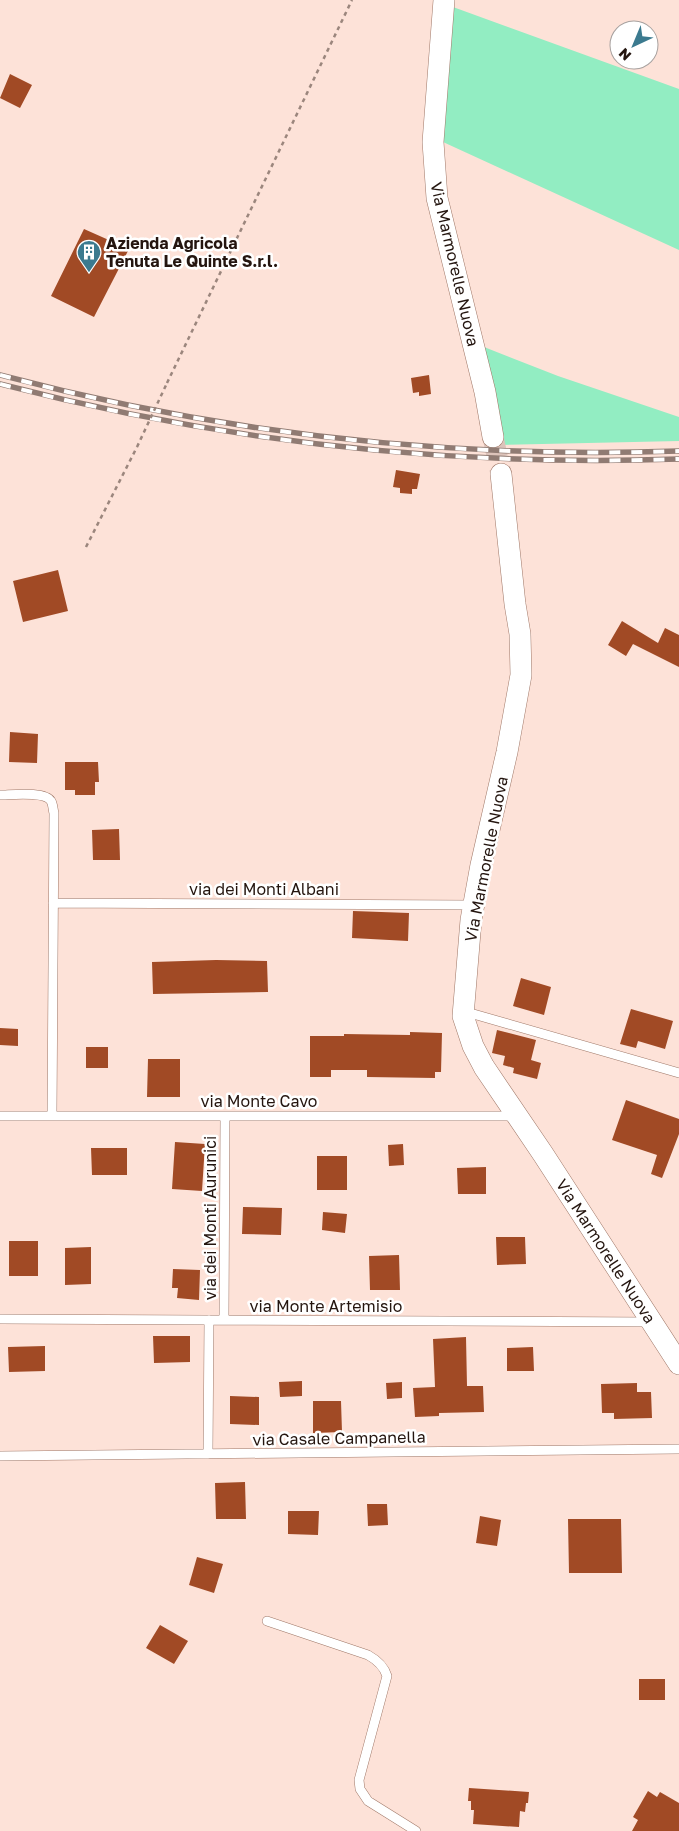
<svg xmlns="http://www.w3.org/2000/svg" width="679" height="1831" font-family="'Golos Text',sans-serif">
  <rect width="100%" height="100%" fill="#fde2d8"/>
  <path fill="#92edc2" d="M 453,7 L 679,89 L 679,250 L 443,142 Z
    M 484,347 L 558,376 L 679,417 L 679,441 L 501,445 L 496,397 Z"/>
  <path fill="#a14a25" d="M 10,74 L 32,85 L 20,108 L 0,98 Z
    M 84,229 L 129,249 L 94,317 L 51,296 Z
    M 429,375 L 431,394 L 419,396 L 419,392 L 413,393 L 411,378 Z
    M 396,470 L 420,474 L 417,489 L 412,489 L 412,494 L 400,493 L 400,488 L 393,487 Z
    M 58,570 L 68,611 L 23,622 L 13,581 Z
    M 622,621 L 658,643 L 665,628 L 679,635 L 679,667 L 633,644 L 626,656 L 608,645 Z
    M 10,732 L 38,734 L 37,763 L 9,762 Z
    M 65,762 L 98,762 L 99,782 L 95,782 L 95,795 L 75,795 L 75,790 L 65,790 Z
    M 119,829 L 120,860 L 93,860 L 92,830 Z
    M 353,911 L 409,913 L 408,941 L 352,938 Z
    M 216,960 L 267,961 L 268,992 L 153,994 L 152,962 Z
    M 521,978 L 551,987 L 544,1015 L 513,1006 Z
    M 631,1009 L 673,1021 L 665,1049 L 638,1041 L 636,1048 L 620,1044 Z
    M 0,1028 L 18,1029 L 18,1046 L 0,1045 Z
    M 497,1030 L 536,1040 L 531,1060 L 541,1063 L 537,1079 L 513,1073 L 514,1068 L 503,1065 L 505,1056 L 492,1053 Z
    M 410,1032 L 442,1033 L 441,1072 L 435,1072 L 435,1078 L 367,1077 L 367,1070 L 331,1070 L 331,1077 L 310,1077 L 310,1036 L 344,1036 L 344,1034 L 410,1035 Z
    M 86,1047 L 108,1047 L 108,1068 L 86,1068 Z
    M 148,1059 L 180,1059 L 180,1097 L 147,1097 Z
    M 626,1100 L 679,1119 L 679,1134 L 662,1178 L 651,1174 L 657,1155 L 612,1140 Z
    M 175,1142 L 205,1144 L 202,1191 L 172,1189 Z
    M 403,1144 L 404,1165 L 389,1166 L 388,1145 Z
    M 91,1148 L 127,1148 L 127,1175 L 92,1175 Z
    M 317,1156 L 347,1156 L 347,1190 L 317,1190 Z
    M 486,1167 L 486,1194 L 458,1194 L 457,1168 Z
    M 243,1207 L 282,1208 L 281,1235 L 242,1234 Z
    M 323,1212 L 347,1214 L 345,1233 L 322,1230 Z
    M 496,1237 L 525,1237 L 526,1264 L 497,1265 Z
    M 9,1241 L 38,1241 L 38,1276 L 9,1276 Z
    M 91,1247 L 91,1284 L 65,1285 L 65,1248 Z
    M 399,1255 L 400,1290 L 370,1290 L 369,1256 Z
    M 173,1269 L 200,1270 L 199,1300 L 177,1298 L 178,1288 L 172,1288 Z
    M 153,1336 L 190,1336 L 190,1362 L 154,1363 Z
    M 466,1337 L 467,1386 L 483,1386 L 484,1412 L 439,1413 L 439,1416 L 415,1417 L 413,1388 L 435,1387 L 433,1339 Z
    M 45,1346 L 45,1371 L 9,1372 L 8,1347 Z
    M 533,1347 L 534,1371 L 507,1371 L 507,1348 Z
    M 302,1381 L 302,1396 L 280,1397 L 279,1382 Z
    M 402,1382 L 402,1398 L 387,1399 L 386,1383 Z
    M 637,1383 L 637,1392 L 651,1392 L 652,1418 L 614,1419 L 614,1413 L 602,1413 L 601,1384 Z
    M 230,1396 L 259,1397 L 259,1425 L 230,1424 Z
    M 313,1401 L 341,1401 L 342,1432 L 313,1433 Z
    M 245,1482 L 246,1519 L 216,1519 L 215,1483 Z
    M 367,1504 L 387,1504 L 388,1525 L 368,1526 Z
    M 288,1511 L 319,1511 L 318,1535 L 288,1534 Z
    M 480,1516 L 501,1520 L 497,1546 L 476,1543 Z
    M 568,1519 L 621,1519 L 622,1573 L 569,1573 Z
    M 197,1557 L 223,1564 L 214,1593 L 189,1585 Z
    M 160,1625 L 188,1641 L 174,1664 L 146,1648 Z
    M 639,1679 L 665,1679 L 665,1700 L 639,1700 Z
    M 469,1788 L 529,1792 L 528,1803 L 526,1803 L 525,1812 L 520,1811 L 519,1827 L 473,1824 L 474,1810 L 471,1810 L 471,1801 L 468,1801 Z
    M 648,1791 L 657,1797 L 660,1792 L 679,1803 L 679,1831 L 632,1831 L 638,1820 L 633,1817 Z"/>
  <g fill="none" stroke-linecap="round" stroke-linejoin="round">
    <path stroke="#dcc3ba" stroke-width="21" stroke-dasharray="21 11" stroke-linecap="butt" d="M 493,437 L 501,474"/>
    <g stroke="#9f7767" stroke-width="10">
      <path id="service" d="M 0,795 C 11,795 45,791 51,801 C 53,804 53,810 54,813 L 52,1116
        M 53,903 L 473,905
        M 463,1011 L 679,1073
        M 0,1116 L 515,1116
        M 0,1319 L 650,1322
        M 224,1320 L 225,1116
        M 208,1454 L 209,1320
        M 0,1456 L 679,1449
        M 267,1621 L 368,1655 C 377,1660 384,1666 387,1676 L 359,1780 L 360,1789 L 368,1801 L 416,1831"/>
    </g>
    <g stroke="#9f7767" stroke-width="22">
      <path id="tertiary" d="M 444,0 L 433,142 L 437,198 L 485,392 L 493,437
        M 501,474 L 515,604 L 520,634 L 521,675 L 507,752 L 481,865 L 471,920 L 463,1016 L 473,1046 L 484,1067 L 543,1154 L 679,1364"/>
    </g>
    <path stroke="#9b867d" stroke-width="2.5" stroke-dasharray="4 4" stroke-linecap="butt" d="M 167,383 L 352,0
      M 86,547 L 137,447"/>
    <use href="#service" stroke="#fff" stroke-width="9"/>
    <use href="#tertiary" stroke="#fff" stroke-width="21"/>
    <g stroke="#907b73" stroke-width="5.5">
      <path id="rail" d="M 0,375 C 223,434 449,459 679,451
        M 0,384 C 224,442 448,467 679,459"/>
    </g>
    <use href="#rail" stroke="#fff" stroke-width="4" stroke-dasharray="11" stroke-linecap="butt"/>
    <path stroke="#9b867d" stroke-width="2.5" stroke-dasharray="4 4" stroke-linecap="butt" d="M 137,447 L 167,383"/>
  </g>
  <defs>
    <g id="building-pin" transform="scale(1.25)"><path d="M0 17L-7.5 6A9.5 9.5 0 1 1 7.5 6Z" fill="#3b7a8f" stroke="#fff"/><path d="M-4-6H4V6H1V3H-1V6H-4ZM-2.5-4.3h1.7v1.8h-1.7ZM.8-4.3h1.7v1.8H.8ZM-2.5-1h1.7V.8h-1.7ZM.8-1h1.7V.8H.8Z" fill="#fff"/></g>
  </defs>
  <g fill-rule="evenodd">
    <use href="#building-pin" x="89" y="252"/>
  </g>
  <g text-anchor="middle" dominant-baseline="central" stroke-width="5" stroke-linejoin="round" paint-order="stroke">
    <g font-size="16" font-weight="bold" fill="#24150f" stroke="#fff" text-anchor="start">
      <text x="106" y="243">Azienda Agricola<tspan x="106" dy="18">Tenuta Le Quinte S.r.l.</tspan></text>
    </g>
    <g font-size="16" fill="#24150f" stroke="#fff">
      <text transform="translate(455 264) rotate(77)">Via Marmorelle Nuova</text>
      <text transform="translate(486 859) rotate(-79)">Via Marmorelle Nuova</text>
      <text x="264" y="889">via dei Monti Albani</text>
      <text x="259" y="1101">via Monte Cavo</text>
      <text transform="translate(210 1218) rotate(-90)">via dei Monti Aurunici</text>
      <text transform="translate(606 1251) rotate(57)">Via Marmorelle Nuova</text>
      <text x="326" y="1306">via Monte Artemisio</text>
      <text transform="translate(339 1438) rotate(-1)">via Casale Campanella</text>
    </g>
  </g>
  <g transform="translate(634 45) rotate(224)"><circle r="24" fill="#ffffff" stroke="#a7a19f"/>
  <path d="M0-4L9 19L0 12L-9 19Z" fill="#3b7a8f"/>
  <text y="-8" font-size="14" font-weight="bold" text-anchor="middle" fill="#24150f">N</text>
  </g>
</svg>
